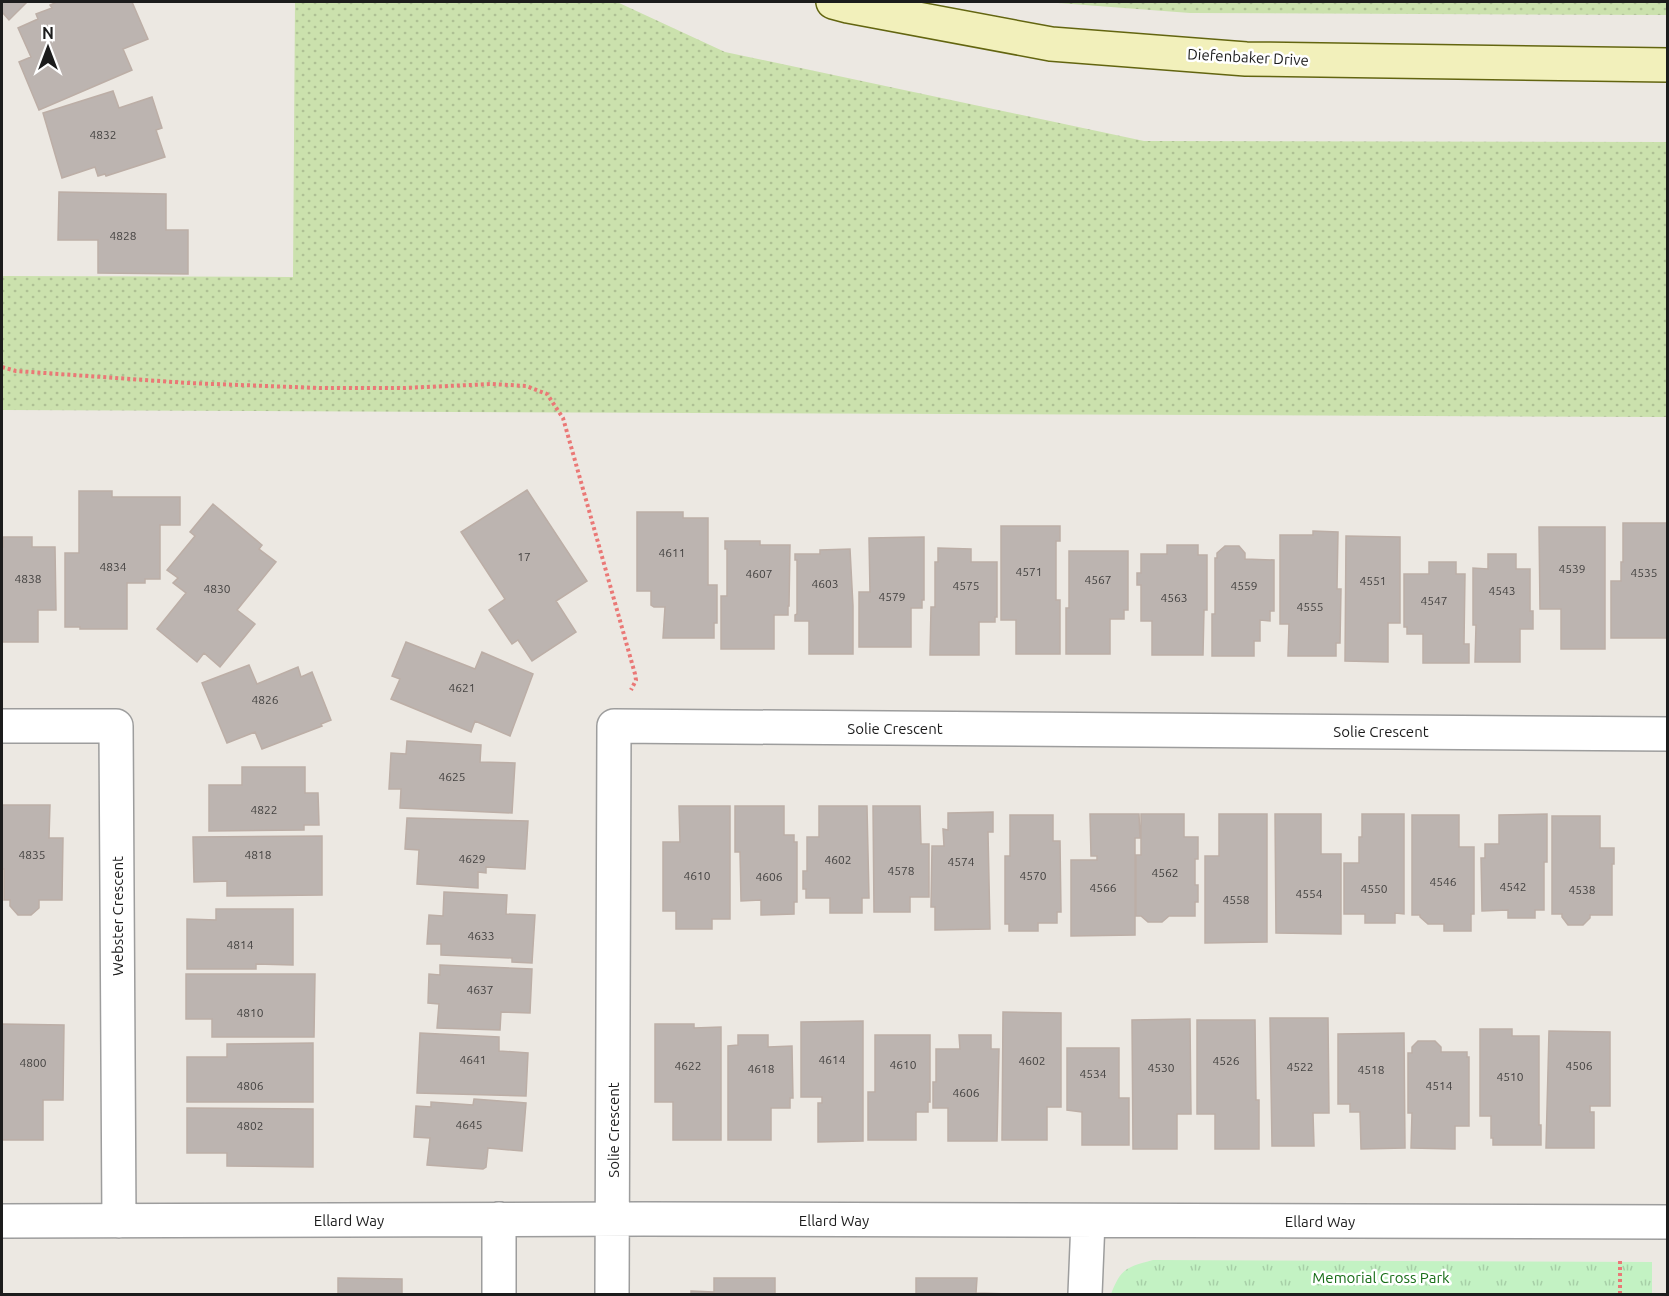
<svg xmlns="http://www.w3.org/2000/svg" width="1669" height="1296" font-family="Ubuntu,sans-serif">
  <defs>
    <pattern id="grass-dots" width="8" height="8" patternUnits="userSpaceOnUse" patternTransform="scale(1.5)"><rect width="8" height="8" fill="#cbe1ad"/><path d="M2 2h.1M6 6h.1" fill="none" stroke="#aec094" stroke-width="1.8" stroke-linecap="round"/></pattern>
    <pattern id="park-tufts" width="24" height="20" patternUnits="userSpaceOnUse" patternTransform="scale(1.5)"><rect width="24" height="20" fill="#c3f2c3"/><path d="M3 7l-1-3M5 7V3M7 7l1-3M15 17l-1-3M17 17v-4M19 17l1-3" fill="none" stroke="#a7cfa7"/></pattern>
  </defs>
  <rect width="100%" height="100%" fill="#ece8e2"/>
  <path fill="url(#grass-dots)" d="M 295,2 L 617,2 L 725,52 L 1144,141 L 1667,142 L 1667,417 L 2,410 L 2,276 L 293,277 Z
    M 1045,2 L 1667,2 L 1668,15 L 1190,13 Z"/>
  <path fill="url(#park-tufts)" d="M 1153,1260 L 1652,1262 L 1652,1294 L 1111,1294 C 1121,1268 1127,1267 1153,1260 Z"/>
  <path fill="#bcb4b0" stroke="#bcaea6" stroke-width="1.5" d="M 2,2 L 27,2 L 9,20 L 2,12 Z
    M 57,2 L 132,2 L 148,39 L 123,49 L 132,70 L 39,110 L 19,62 L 31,57 L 18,28 L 38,19 L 36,14 L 52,8 L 50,5 Z
    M 113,91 L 119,108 L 152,97 L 162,128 L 156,130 L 165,157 L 106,176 L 105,174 L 98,176 L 95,167 L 62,178 L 43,113 Z
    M 59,192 L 166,194 L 166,230 L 188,230 L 188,274 L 98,273 L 98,240 L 58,240 Z
    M 527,490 L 587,581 L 556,601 L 576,632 L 532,661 L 518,640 L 512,644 L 489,610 L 505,599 L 461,532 Z
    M 79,491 L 112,491 L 112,497 L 180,497 L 180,525 L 160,525 L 160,579 L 145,579 L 145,583 L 127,583 L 127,629 L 80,629 L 80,627 L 65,627 L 65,553 L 79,553 Z
    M 213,504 L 262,545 L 259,549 L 276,562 L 237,610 L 255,624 L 220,667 L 204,653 L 197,662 L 157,629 L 186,593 L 173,583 L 178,578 L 167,570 L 195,536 L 190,532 Z
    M 637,512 L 683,512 L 683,518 L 708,518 L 708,585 L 717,585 L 717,623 L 714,623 L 714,638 L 663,638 L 665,607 L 654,607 L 651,605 L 651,591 L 637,591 Z
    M 1623,523 L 1668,523 L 1667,638 L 1611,638 L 1611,581 L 1621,581 L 1621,562 L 1623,562 Z
    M 1001,526 L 1060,526 L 1060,541 L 1056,541 L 1056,600 L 1060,600 L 1060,654 L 1016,654 L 1016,620 L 1001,620 Z
    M 1539,527 L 1605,527 L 1605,649 L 1561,649 L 1561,609 L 1540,609 Z
    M 1313,531 L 1338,532 L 1337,589 L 1341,589 L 1340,643 L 1336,643 L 1336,656 L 1288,656 L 1289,624 L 1280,624 L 1280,535 L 1313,535 Z
    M 1346,536 L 1400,537 L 1400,623 L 1388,623 L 1388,662 L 1345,661 Z
    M 3,537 L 32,537 L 32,547 L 55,547 L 56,610 L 38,610 L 38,642 L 2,642 L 2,547 L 3,547 Z
    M 924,537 L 924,600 L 922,600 L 922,608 L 911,608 L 911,647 L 859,647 L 859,592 L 870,592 L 869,538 Z
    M 725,541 L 760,541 L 760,545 L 790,545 L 789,606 L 788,606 L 788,615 L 774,615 L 774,649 L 721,649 L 721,596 L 727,596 L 727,549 L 725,549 Z
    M 1167,545 L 1198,545 L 1198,555 L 1207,555 L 1207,610 L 1204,610 L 1203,655 L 1152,655 L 1152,621 L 1141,621 L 1141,585 L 1137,585 L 1137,573 L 1141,573 L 1141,554 L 1167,554 Z
    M 1225,546 L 1239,546 L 1245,553 L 1245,559 L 1274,560 L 1274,611 L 1270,611 L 1270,621 L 1260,620 L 1260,641 L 1254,641 L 1254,656 L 1212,656 L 1212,614 L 1215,614 L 1215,558 L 1217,558 L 1217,553 Z
    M 938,548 L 971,549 L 971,562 L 997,562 L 997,617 L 995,617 L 995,622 L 979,622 L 979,655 L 930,655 L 931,607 L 935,607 L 935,562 L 938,562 Z
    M 850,549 L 853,606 L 853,654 L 809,654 L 809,621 L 795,621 L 795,615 L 797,614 L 797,560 L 795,560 L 795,554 L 820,554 L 820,550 Z
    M 1069,551 L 1128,551 L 1128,610 L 1124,610 L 1124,619 L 1110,619 L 1110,654 L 1066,654 L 1066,608 L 1069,608 Z
    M 1488,554 L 1516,554 L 1516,569 L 1530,569 L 1530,611 L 1533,611 L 1533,629 L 1520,629 L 1520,662 L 1475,662 L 1476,625 L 1473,625 L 1473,568 L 1488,569 Z
    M 1429,562 L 1456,562 L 1456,574 L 1465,574 L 1464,644 L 1469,644 L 1469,663 L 1423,663 L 1423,634 L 1407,634 L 1407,627 L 1404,627 L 1404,574 L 1429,574 Z
    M 406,642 L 475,669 L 482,652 L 533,674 L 510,736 L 475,721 L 471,732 L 391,699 L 400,679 L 392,676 Z
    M 249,665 L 257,684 L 298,667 L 301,677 L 312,672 L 331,720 L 321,724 L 322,726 L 262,749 L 255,732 L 227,743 L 202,683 Z
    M 407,741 L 481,745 L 480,762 L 515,763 L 512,813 L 400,808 L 401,789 L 389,789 L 391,753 L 406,754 Z
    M 242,767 L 305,767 L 305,793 L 318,793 L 319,825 L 304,825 L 304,830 L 209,831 L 209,785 L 242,785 Z
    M 2,805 L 50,805 L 49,838 L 63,838 L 62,900 L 39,900 L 39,908 L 31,915 L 18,915 L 10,906 L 10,900 L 4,900 L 4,869 L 2,869 Z
    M 679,806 L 730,806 L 730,919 L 712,919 L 712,929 L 676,929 L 676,911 L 663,911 L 663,842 L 680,842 Z
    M 735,806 L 784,806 L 784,835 L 794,835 L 794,842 L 797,842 L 797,902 L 794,902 L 794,914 L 761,915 L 761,900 L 741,901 L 740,852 L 735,852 Z
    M 819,806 L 867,806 L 869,898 L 862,898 L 862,913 L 830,913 L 830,898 L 806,898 L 806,889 L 803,889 L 803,871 L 807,871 L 807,837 L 819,837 Z
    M 873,806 L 920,806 L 921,844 L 929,844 L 929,897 L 910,897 L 910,912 L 874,912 Z
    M 993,812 L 993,832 L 988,832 L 990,929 L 935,930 L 935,907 L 931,907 L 932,846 L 944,846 L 943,829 L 948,830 L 948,813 Z
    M 1090,814 L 1139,814 L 1140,838 L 1135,838 L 1135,935 L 1071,936 L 1071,860 L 1097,860 L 1097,856 L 1091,856 Z
    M 1141,814 L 1184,814 L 1184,837 L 1198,837 L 1198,859 L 1195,859 L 1195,885 L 1198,885 L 1198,902 L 1195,902 L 1195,916 L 1169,916 L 1162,922 L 1148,922 L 1141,916 L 1136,916 L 1136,855 L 1141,855 Z
    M 1219,814 L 1267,814 L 1267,942 L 1205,943 L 1205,856 L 1219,856 Z
    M 1275,814 L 1321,814 L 1321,854 L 1341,854 L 1341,934 L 1276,933 Z
    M 1362,814 L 1404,814 L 1404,914 L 1395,913 L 1395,923 L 1365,923 L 1365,914 L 1344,914 L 1344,863 L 1359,863 L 1359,837 L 1362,837 Z
    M 1547,814 L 1547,862 L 1544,862 L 1544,910 L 1535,910 L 1535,918 L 1508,918 L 1508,910 L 1482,911 L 1481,858 L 1485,858 L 1485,844 L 1499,844 L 1499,815 Z
    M 1010,815 L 1053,815 L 1053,841 L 1060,841 L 1061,912 L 1057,912 L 1057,923 L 1038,923 L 1038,931 L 1009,931 L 1009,924 L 1005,924 L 1005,856 L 1010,856 Z
    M 1412,815 L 1459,815 L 1459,847 L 1474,847 L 1474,914 L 1471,914 L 1471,931 L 1444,931 L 1444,924 L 1428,924 L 1420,917 L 1420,915 L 1412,915 Z
    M 1552,816 L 1600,816 L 1600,848 L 1614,848 L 1614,864 L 1612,864 L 1612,915 L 1590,915 L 1590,918 L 1583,925 L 1568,925 L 1562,917 L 1562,914 L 1552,914 Z
    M 407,818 L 528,821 L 525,869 L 486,867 L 486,873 L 478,872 L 478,888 L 417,884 L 419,850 L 405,849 Z
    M 322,836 L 322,895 L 227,896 L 227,881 L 194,882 L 193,837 Z
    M 444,892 L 507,895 L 506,914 L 535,915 L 532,963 L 512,962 L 512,958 L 441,955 L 441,944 L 427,944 L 429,915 L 443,916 Z
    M 216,909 L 293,909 L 293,965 L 256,964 L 256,969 L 187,969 L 187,919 L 216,920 Z
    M 440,965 L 532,969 L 530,1013 L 501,1012 L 500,1030 L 437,1028 L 439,1004 L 428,1003 L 429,974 L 440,975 Z
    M 186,974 L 315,974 L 314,1037 L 212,1037 L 212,1019 L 186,1019 Z
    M 1003,1012 L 1061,1013 L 1061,1107 L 1047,1107 L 1047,1140 L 1002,1140 Z
    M 1270,1018 L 1328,1018 L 1329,1113 L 1313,1113 L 1314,1146 L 1272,1146 Z
    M 1190,1019 L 1191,1114 L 1177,1114 L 1177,1149 L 1133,1149 L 1132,1020 Z
    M 1197,1020 L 1255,1020 L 1256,1100 L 1259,1100 L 1259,1149 L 1215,1149 L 1215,1114 L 1197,1114 Z
    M 863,1021 L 863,1141 L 818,1142 L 818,1103 L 822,1103 L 822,1097 L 801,1097 L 801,1022 Z
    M 2,1024 L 64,1025 L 63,1100 L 43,1100 L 43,1140 L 2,1140 Z
    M 655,1024 L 694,1024 L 694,1028 L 721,1027 L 721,1140 L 673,1140 L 673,1102 L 655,1102 Z
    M 1480,1029 L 1512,1029 L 1512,1036 L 1539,1036 L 1539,1125 L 1541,1125 L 1541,1145 L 1493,1145 L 1493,1138 L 1491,1138 L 1491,1116 L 1480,1116 Z
    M 1549,1031 L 1610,1032 L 1610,1106 L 1590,1106 L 1590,1112 L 1594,1112 L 1594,1148 L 1546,1148 Z
    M 420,1033 L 499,1037 L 499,1051 L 528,1053 L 526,1096 L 417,1093 Z
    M 1404,1033 L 1405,1148 L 1361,1149 L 1360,1112 L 1350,1112 L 1350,1104 L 1338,1104 L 1338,1034 Z
    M 738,1035 L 768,1035 L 768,1047 L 792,1046 L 793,1098 L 790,1098 L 790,1108 L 771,1108 L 771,1140 L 728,1140 L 728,1046 L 738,1045 Z
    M 875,1035 L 930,1035 L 930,1102 L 928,1102 L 928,1112 L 916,1112 L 916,1140 L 868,1140 L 868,1092 L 875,1092 Z
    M 959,1035 L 991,1035 L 991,1049 L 999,1049 L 997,1141 L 948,1141 L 948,1108 L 933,1108 L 933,1082 L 936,1082 L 936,1049 L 960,1049 Z
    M 1418,1041 L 1435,1041 L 1441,1047 L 1441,1052 L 1467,1052 L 1467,1057 L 1469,1057 L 1469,1126 L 1455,1126 L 1455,1149 L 1411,1148 L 1412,1113 L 1408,1113 L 1408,1053 L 1412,1053 L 1412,1047 Z
    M 313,1043 L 313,1102 L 187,1102 L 187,1057 L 227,1057 L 227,1044 Z
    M 1067,1048 L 1119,1048 L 1119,1098 L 1129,1098 L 1129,1145 L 1082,1145 L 1082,1112 L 1067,1110 Z
    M 474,1099 L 526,1103 L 522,1151 L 488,1148 L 486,1167 L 483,1169 L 427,1165 L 430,1138 L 414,1137 L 416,1106 L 431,1107 L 431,1102 L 473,1105 Z
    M 187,1108 L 313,1109 L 313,1167 L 227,1166 L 227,1153 L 187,1153 Z
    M 338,1278 L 402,1279 L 402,1294 L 338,1294 Z
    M 714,1278 L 775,1278 L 775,1294 L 673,1294 L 691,1294 L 691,1291 L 714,1292 Z
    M 916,1278 L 977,1278 L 976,1293 L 1010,1294 L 916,1294 Z"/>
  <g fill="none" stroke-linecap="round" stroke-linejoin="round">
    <g stroke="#9d9d9d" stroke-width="36">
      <path id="minor" d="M 2,726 L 116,726 L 119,1221
        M 499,1219 L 499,1294
        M 2,1221 L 644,1219 L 1668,1222
        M 612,1294 L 614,726 L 1668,734
        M 1085,1294 L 1088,1221"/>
    </g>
    <g stroke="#636510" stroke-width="36">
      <path id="secondary" d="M 833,2 L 848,6 L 1051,44 L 1246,59 L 1668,65"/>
    </g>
    <path stroke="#ea7876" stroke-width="4" stroke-dasharray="3 3" stroke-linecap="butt" d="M 2,367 L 16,371 L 188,383 L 319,388 L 404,388 L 492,384 L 526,386 L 547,394 L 563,418 L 635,674 L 636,680 L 631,690
      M 1620,1261 L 1620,1294"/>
    <use href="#minor" stroke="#fff" stroke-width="33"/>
    <use href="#secondary" stroke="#f2f0bb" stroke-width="33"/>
  </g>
  <g text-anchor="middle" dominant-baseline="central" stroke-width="5" stroke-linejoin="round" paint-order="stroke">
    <g font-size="12" fill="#444241">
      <text x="103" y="134">4832</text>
      <text x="123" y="235">4828</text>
      <text x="672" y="552">4611</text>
      <text x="524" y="556">17</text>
      <text x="113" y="566">4834</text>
      <text x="1572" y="568">4539</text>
      <text x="1029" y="571">4571</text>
      <text x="1644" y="572">4535</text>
      <text x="759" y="573">4607</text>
      <text x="28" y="578">4838</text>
      <text x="1098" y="579">4567</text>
      <text x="1373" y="580">4551</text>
      <text x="825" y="583">4603</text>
      <text x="966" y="585">4575</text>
      <text x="1244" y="585">4559</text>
      <text x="217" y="588">4830</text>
      <text x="1502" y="590">4543</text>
      <text x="892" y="596">4579</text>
      <text x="1174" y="597">4563</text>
      <text x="1434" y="600">4547</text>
      <text x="1310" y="606">4555</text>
      <text x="462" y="687">4621</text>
      <text x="265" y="699">4826</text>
      <text x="452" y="776">4625</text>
      <text x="264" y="809">4822</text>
      <text x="32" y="854">4835</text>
      <text x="258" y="854">4818</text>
      <text x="472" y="858">4629</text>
      <text x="838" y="859">4602</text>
      <text x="961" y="861">4574</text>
      <text x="901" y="870">4578</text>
      <text x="1165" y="872">4562</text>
      <text x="697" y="875">4610</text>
      <text x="1033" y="875">4570</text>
      <text x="769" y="876">4606</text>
      <text x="1443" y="881">4546</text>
      <text x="1513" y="886">4542</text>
      <text x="1103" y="887">4566</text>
      <text x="1374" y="888">4550</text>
      <text x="1582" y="889">4538</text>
      <text x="1309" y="893">4554</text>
      <text x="1236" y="899">4558</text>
      <text x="481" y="935">4633</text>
      <text x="240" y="944">4814</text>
      <text x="480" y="989">4637</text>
      <text x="250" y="1012">4810</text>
      <text x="473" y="1059">4641</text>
      <text x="832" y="1059">4614</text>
      <text x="1032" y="1060">4602</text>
      <text x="1226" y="1060">4526</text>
      <text x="33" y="1062">4800</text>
      <text x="903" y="1064">4610</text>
      <text x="688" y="1065">4622</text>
      <text x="1579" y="1065">4506</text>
      <text x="1300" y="1066">4522</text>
      <text x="1161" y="1067">4530</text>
      <text x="761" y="1068">4618</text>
      <text x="1371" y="1069">4518</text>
      <text x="1093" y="1073">4534</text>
      <text x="1510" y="1076">4510</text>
      <text x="250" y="1085">4806</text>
      <text x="1439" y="1085">4514</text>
      <text x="966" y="1092">4606</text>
      <text x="469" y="1124">4645</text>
      <text x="250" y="1125">4802</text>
    </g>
    <g font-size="15" fill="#1c1c1c" stroke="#fff">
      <text transform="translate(1248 57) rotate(3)">Diefenbaker Drive</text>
      <text x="895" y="728">Solie Crescent</text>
      <text x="1381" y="731">Solie Crescent</text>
      <text transform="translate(117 916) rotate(-90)">Webster Crescent</text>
      <text transform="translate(613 1130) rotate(-90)">Solie Crescent</text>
      <text x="349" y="1220">Ellard Way</text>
      <text x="834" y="1220">Ellard Way</text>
      <text x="1320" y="1221">Ellard Way</text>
    </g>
    <g font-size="15" fill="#176d17" stroke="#fff">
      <text x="1381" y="1277">Memorial Cross Park</text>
    </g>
  </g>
  <rect width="1669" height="1296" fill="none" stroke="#1c1c1c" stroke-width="6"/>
  <g transform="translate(48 48)" stroke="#ffffff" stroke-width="4.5" paint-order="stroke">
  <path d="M0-4.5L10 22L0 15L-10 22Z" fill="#1c1c1c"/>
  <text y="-9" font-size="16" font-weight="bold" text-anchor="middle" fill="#1c1c1c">N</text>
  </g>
</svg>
